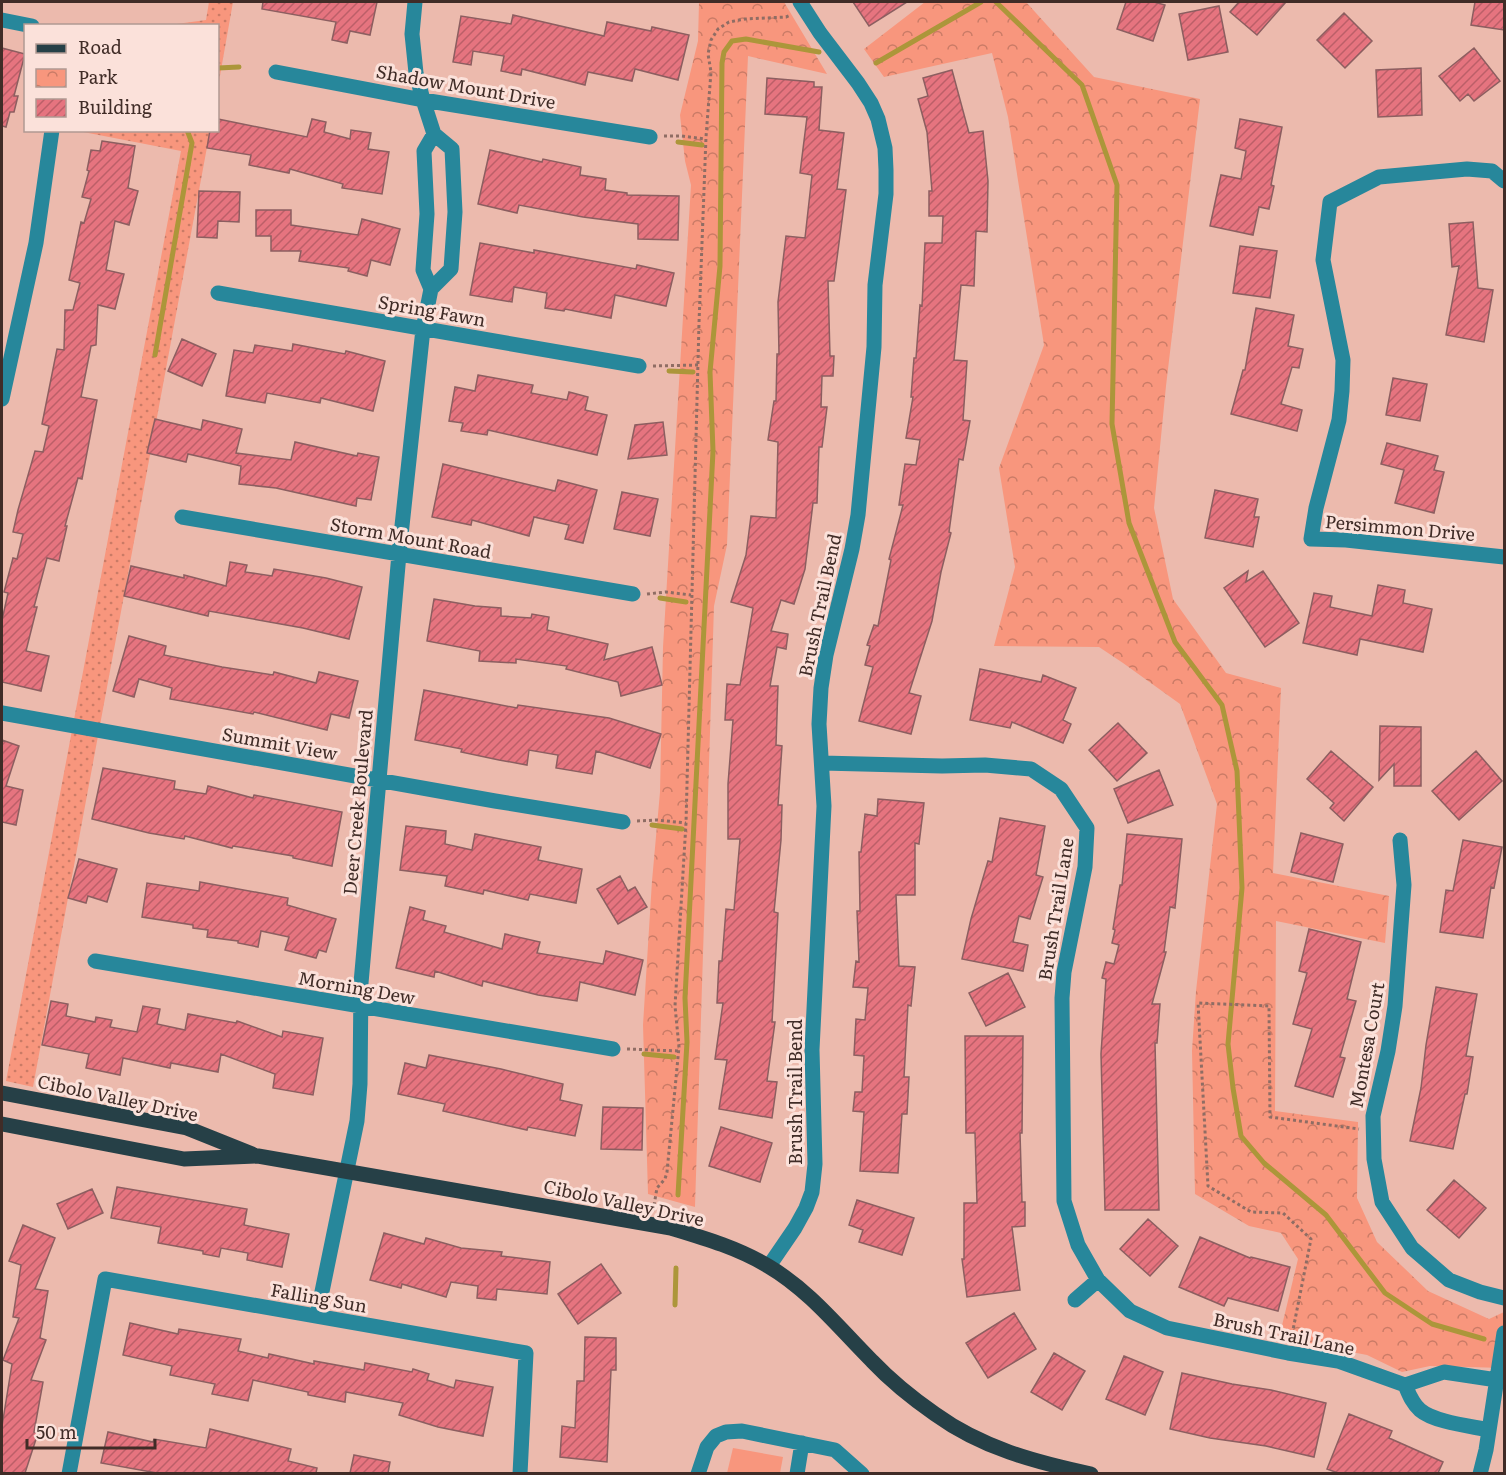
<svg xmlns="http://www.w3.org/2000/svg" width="1506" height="1475" font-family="Literata,serif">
  <defs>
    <pattern id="grass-dots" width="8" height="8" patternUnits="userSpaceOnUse" patternTransform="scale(1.5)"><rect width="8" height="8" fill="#f8967d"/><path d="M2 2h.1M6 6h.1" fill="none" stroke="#ca7b66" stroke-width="1.8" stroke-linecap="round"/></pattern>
    <pattern id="park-crowns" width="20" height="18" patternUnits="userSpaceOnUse" patternTransform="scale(1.5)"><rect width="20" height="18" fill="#f8967d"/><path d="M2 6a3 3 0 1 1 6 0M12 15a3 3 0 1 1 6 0" fill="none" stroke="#ca7b66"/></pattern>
    <pattern id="building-hatch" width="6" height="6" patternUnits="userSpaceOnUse" patternTransform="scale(1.5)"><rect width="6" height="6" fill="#e6747f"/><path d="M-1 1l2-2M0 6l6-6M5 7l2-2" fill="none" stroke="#bc5f68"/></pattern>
  </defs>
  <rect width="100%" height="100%" fill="#ecbaad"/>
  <path fill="url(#grass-dots)" d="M 209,2 L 233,2 L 218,87 L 218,26 L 169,25 L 206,20 Z
    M 73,130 L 210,131 L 33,1087 L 6,1081 L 181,151 Z"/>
  <path fill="url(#park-crowns)" d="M 699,2 L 784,2 L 827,74 L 748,56 L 727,545 L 714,606 L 695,1207 L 648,1194 L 643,1025 L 652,881 L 660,792 L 663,647 L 691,185 L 685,161 L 680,115 L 698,41 Z
    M 925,2 L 1026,2 L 1094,77 L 1200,99 L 1166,386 L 1154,508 L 1173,599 L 1226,673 L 1281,688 L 1273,873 L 1389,896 L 1385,943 L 1276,921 L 1275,1111 L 1358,1122 L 1357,1198 L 1377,1242 L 1428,1291 L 1489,1319 L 1504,1312 L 1504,1368 L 1430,1366 L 1402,1372 L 1367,1355 L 1279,1338 L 1298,1259 L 1281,1233 L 1249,1226 L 1195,1194 L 1192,1051 L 1196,991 L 1217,804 L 1180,704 L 1123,663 L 1099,647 L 994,646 L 1015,567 L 999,468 L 1044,345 L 1008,117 L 992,53 L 884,77 L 864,49 Z"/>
  <path fill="#f8967d" d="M 733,1448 L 783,1457 L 780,1473 L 727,1473 Z"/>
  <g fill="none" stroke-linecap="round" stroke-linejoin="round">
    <path stroke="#ac963a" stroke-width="5" d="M 996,2 L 1082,85 L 1117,185 L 1112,424 L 1129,523 L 1175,642 L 1222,705 L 1237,771 L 1242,888 L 1228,1044 L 1233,1088 L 1241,1136 L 1264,1163 L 1326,1215 L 1385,1293 L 1432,1324 L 1484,1339
      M 876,63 L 981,2
      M 218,68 L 239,67
      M 678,142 L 702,145
      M 155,355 L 192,143 L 187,130
      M 669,371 L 693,372
      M 660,598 L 686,602
      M 652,825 L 682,829
      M 644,1054 L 674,1057
      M 678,1195 L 687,1042 L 685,998 L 713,451 L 710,372 L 720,266 L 722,63 L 724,52 L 732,41 L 746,39 L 819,52
      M 675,1305 L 676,1268"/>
  </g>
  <path fill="url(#building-hatch)" stroke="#8c5e60" stroke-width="1.5" d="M 263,2 L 377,2 L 370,35 L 350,31 L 347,43 L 332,40 L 336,22 L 262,9 Z
    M 853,2 L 907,2 L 869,26 Z
    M 1126,2 L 1154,2 L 1165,5 L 1153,41 L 1117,29 Z
    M 1239,2 L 1286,2 L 1257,35 L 1230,12 Z
    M 1475,2 L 1504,2 L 1504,30 L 1471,25 Z
    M 1219,6 L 1228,52 L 1188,60 L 1179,14 Z
    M 1344,13 L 1372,41 L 1345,68 L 1317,40 Z
    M 513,15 L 604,36 L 607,22 L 651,31 L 652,27 L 689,35 L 678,80 L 635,69 L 632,81 L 588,72 L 585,85 L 522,69 L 521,75 L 501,71 L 504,56 L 473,51 L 471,65 L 453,62 L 461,16 L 511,24 Z
    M 2,48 L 25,54 L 14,96 L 18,96 L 14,112 L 10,112 L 6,127 L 2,126 Z
    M 1474,48 L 1500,81 L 1474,101 L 1468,94 L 1460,101 L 1439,76 Z
    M 1421,68 L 1422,115 L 1378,117 L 1376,70 Z
    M 952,70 L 969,133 L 983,131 L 988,181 L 987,232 L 976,231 L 974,286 L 961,285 L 954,360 L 967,361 L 963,420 L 970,421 L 963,460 L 959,459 L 949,532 L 951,533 L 941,572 L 932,621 L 909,693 L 921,696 L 911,734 L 859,721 L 873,667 L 865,665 L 870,646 L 867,645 L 874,625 L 878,626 L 891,560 L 889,559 L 903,505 L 899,505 L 905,464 L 916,465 L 920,440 L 906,438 L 913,397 L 911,397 L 914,358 L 916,358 L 920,305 L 922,306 L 925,243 L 942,243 L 943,216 L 929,216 L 929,191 L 932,191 L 927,132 L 918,99 L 928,96 L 923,78 Z
    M 767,78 L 814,82 L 814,87 L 822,87 L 819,130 L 844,133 L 837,189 L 846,190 L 834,281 L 828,281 L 830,356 L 834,356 L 833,376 L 822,376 L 821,407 L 827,407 L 822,447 L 819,447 L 817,503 L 813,503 L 805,569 L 794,604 L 781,600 L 771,631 L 788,634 L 786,649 L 777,647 L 770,686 L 778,686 L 776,745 L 782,746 L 778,805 L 782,805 L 781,840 L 774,912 L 778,913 L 772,1022 L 775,1022 L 767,1081 L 777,1082 L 772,1118 L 719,1109 L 727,1060 L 715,1059 L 723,1003 L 717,1003 L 719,961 L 722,961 L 726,909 L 734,910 L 740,839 L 728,839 L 728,784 L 733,720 L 725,720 L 727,684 L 740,685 L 753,608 L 731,602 L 746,555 L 751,516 L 776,518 L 778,442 L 768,440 L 774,401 L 776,401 L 777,354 L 779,354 L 778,302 L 786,236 L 805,238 L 812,175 L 800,173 L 807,117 L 765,114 Z
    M 218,119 L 307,137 L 312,119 L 326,122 L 324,132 L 350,139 L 351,130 L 371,133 L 368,149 L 389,152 L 382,194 L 342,188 L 343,184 L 290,169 L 289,173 L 249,165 L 251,155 L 207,148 L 210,130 L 218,130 Z
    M 1240,119 L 1282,127 L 1271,185 L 1274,186 L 1269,209 L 1259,207 L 1253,235 L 1210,226 L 1221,175 L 1241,179 L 1246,151 L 1235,148 Z
    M 102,141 L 135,146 L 128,188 L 138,191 L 129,225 L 115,221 L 106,270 L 124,274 L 115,309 L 98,305 L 96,345 L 91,346 L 81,397 L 97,400 L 82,479 L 78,478 L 65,526 L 67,526 L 59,561 L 47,558 L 34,607 L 37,607 L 26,651 L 49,656 L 41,691 L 2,682 L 2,620 L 8,593 L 4,592 L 13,558 L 17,559 L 23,534 L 13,532 L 18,510 L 35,451 L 43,452 L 49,426 L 42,424 L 57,349 L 64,350 L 65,310 L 73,310 L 80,283 L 69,280 L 81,222 L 84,223 L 91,199 L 82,197 L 89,171 L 87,170 L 91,150 L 100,151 Z
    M 490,150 L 542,162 L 543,159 L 581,167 L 580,175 L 606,179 L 605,190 L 627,193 L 627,195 L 679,196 L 678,240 L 638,239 L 638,224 L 583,217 L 519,205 L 517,213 L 478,204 Z
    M 199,191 L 240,192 L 239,222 L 218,221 L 217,238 L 197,237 Z
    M 256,210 L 291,210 L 291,225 L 358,235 L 362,219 L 400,229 L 390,265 L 371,260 L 367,276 L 348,271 L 349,268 L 299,261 L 301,251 L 271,251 L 271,236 L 256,236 Z
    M 1473,222 L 1478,288 L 1493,290 L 1484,342 L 1446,335 L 1459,266 L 1452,267 L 1449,224 Z
    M 480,243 L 534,253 L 534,250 L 636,269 L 637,265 L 674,273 L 666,306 L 615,295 L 611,318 L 565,309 L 564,311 L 545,308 L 547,293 L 514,287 L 512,302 L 470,295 Z
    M 1240,246 L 1277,251 L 1270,298 L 1233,293 Z
    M 1256,308 L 1294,315 L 1288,346 L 1303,349 L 1299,368 L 1292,367 L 1281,404 L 1302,410 L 1297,431 L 1231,414 L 1243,370 L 1245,370 Z
    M 182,339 L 216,354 L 202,386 L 168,371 Z
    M 293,344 L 345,354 L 346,351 L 385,361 L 373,411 L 321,398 L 320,403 L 267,393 L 265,403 L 226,396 L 234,350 L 253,353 L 255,345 L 292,351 Z
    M 478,375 L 533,385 L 531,393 L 567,400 L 569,392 L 588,397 L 585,410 L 607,415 L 597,455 L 488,430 L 487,435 L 461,431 L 463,423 L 449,421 L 455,387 L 475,391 Z
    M 1393,378 L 1427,384 L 1420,421 L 1386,415 Z
    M 155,419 L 201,430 L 203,420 L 242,429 L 236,453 L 291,460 L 295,442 L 357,456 L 358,453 L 379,457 L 371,500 L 357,498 L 356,506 L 276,488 L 239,484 L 241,466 L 188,454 L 186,462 L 147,453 Z
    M 663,422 L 667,455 L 628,459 L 635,425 Z
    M 1387,443 L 1438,456 L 1434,470 L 1444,472 L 1434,513 L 1395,503 L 1404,470 L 1381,464 Z
    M 443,464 L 555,491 L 558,480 L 597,490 L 583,543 L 565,539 L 569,525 L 534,517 L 529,536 L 472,520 L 471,525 L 432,517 Z
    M 1215,490 L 1258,499 L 1254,517 L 1259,517 L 1253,547 L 1205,538 Z
    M 622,492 L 658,499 L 650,536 L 614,529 Z
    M 230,562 L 247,565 L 245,572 L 272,576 L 274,569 L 326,578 L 362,587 L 349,639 L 303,628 L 209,611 L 208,616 L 124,596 L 131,566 L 184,578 L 184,575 L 226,586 Z
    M 1248,571 L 1246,582 L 1263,571 L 1299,623 L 1265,647 L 1224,588 Z
    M 1378,585 L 1405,590 L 1403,603 L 1432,609 L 1423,652 L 1360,639 L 1357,655 L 1303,643 L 1314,593 L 1332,596 L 1330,607 L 1372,616 Z
    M 434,599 L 475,606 L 501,608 L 501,616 L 531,618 L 532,614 L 549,617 L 547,630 L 608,644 L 604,660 L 652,647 L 662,685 L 621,696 L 618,682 L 566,669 L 567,666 L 516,659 L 516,663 L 479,661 L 480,651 L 427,641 Z
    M 129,636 L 166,646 L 164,655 L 222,667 L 273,675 L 274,672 L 316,683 L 319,672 L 358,681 L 349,718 L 331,714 L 327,730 L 254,712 L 253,714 L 170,699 L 172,688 L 139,679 L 134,697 L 113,691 Z
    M 980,669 L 1041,682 L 1043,675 L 1076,688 L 1063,720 L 1071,724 L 1063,743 L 1012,722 L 1010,728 L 970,720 Z
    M 424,690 L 517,708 L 518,705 L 609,718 L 661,734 L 650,768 L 596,751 L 592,774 L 556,768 L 558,755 L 529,750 L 527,765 L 499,760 L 461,752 L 462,749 L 415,740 Z
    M 1118,723 L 1147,753 L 1117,781 L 1089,750 Z
    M 1380,726 L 1421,727 L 1421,786 L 1394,786 L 1394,764 L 1379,780 Z
    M 2,740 L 19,746 L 6,786 L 23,790 L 16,825 L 2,822 Z
    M 1331,751 L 1373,787 L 1344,821 L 1330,808 L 1334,803 L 1307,779 Z
    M 1476,751 L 1502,781 L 1459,820 L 1432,791 Z
    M 103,768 L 175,781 L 174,789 L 206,794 L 208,786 L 253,798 L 254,795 L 342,812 L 332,866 L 293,858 L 293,856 L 233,846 L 232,848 L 185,836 L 184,839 L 149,833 L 92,819 Z
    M 1159,770 L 1173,805 L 1128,823 L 1114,789 Z
    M 878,799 L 924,803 L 919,844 L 915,843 L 915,895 L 896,895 L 899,966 L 915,967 L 911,1006 L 908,1005 L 904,1077 L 909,1077 L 907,1114 L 902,1114 L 898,1173 L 860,1171 L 864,1112 L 853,1111 L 855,1092 L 862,1092 L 864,1056 L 854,1055 L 856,1019 L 865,1020 L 868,988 L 853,987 L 856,961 L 859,962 L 857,911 L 860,911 L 859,852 L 861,852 L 865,814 L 877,816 Z
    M 1000,818 L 1045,826 L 1036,875 L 1043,877 L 1030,919 L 1019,916 L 1013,942 L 1028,945 L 1023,971 L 962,959 L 971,919 L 988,861 L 992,862 Z
    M 406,826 L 446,831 L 445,844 L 472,850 L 475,834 L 541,847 L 538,860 L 582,869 L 576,903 L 530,894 L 528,900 L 484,890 L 483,894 L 445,886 L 447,876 L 400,870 Z
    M 1301,833 L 1343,844 L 1333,882 L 1291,872 Z
    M 1127,834 L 1182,839 L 1175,908 L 1170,907 L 1164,952 L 1166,952 L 1152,1004 L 1160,1004 L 1157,1043 L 1155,1043 L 1159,1210 L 1105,1210 L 1101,1054 L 1106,979 L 1102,978 L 1106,962 L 1114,964 L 1119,945 L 1112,943 L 1115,930 L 1113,929 L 1120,885 L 1122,885 Z
    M 1463,840 L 1502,847 L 1494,888 L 1491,887 L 1483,938 L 1440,932 L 1446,890 L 1453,891 Z
    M 79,859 L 117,869 L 107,902 L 88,896 L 86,903 L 68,898 Z
    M 620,876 L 628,891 L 635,887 L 647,907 L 618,924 L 597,889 Z
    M 200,882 L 288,898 L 287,905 L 336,919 L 326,952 L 319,950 L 316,958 L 285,950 L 289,937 L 261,931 L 258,947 L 238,943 L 238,941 L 207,937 L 208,930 L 193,928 L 193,925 L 142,917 L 147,883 L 199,891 Z
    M 410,907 L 425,911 L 423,920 L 446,926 L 444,932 L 502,949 L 505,934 L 540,942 L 537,953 L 603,964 L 606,951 L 643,960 L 635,995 L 580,982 L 577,1001 L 538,995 L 483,981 L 482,986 L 435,971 L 434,977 L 396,968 Z
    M 1309,929 L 1361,942 L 1347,999 L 1356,1001 L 1340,1057 L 1345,1058 L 1333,1097 L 1295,1086 L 1312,1029 L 1293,1024 L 1307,973 L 1299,971 Z
    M 1008,973 L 1025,1007 L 986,1026 L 969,993 Z
    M 1436,987 L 1477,994 L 1466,1056 L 1473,1057 L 1467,1094 L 1465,1094 L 1453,1149 L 1410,1141 L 1421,1088 L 1426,1045 Z
    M 51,1001 L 68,1004 L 66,1016 L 95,1022 L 96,1017 L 112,1020 L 110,1027 L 137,1032 L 143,1006 L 160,1009 L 157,1024 L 185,1030 L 188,1014 L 236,1023 L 237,1021 L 282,1037 L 283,1031 L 323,1038 L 313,1095 L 273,1088 L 275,1074 L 221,1054 L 218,1072 L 171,1063 L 170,1068 L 123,1058 L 120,1075 L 86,1068 L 89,1054 L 42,1045 Z
    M 965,1036 L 1023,1036 L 1022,1133 L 1020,1133 L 1022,1202 L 1025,1202 L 1025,1226 L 1012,1227 L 1020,1290 L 967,1297 L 962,1259 L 964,1259 L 964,1203 L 977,1203 L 975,1133 L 966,1133 Z
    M 429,1055 L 501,1069 L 563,1084 L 560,1100 L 582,1105 L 575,1136 L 528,1127 L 527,1130 L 443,1111 L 445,1104 L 398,1094 L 405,1063 L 426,1068 Z
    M 603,1107 L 643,1108 L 642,1150 L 601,1149 Z
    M 721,1127 L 772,1143 L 760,1182 L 709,1166 Z
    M 1454,1180 L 1486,1208 L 1459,1238 L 1427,1210 Z
    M 117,1187 L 247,1209 L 244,1225 L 289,1234 L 282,1267 L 247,1260 L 248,1253 L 221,1248 L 219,1257 L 203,1254 L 203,1251 L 158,1243 L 161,1227 L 111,1218 Z
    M 92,1189 L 103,1213 L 68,1229 L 57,1204 Z
    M 857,1200 L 914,1218 L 902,1255 L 859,1242 L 863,1230 L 849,1225 Z
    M 1148,1219 L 1178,1246 L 1150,1276 L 1120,1249 Z
    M 23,1225 L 55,1238 L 35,1289 L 48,1291 L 40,1338 L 46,1340 L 31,1380 L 43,1382 L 34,1432 L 38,1433 L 25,1473 L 2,1473 L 2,1426 L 12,1364 L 3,1360 L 19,1318 L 13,1317 L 21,1265 L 9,1261 Z
    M 384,1233 L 424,1244 L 426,1238 L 461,1248 L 502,1252 L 501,1256 L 550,1262 L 547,1294 L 497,1289 L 496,1300 L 477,1298 L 478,1286 L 451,1282 L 446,1297 L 402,1284 L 401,1288 L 370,1280 Z
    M 1200,1237 L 1250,1258 L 1251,1257 L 1290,1267 L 1278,1311 L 1228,1298 L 1224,1306 L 1179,1287 Z
    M 601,1264 L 621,1293 L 578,1324 L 558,1294 Z
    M 1014,1313 L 1036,1349 L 988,1378 L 966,1343 Z
    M 130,1323 L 178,1334 L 179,1329 L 241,1339 L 238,1351 L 268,1358 L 269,1354 L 314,1364 L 314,1361 L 364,1370 L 365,1363 L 412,1372 L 413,1369 L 429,1374 L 427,1380 L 454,1388 L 456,1380 L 493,1387 L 483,1436 L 438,1427 L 399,1415 L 403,1403 L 346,1392 L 345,1402 L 308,1395 L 308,1392 L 253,1380 L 248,1401 L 212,1394 L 215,1384 L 170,1375 L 172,1366 L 123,1355 Z
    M 585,1337 L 616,1338 L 616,1370 L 611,1370 L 607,1462 L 560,1457 L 562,1426 L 575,1428 L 577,1381 L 584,1381 Z
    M 1054,1353 L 1085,1371 L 1062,1410 L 1031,1392 Z
    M 1124,1356 L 1163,1372 L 1145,1415 L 1106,1399 Z
    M 1182,1373 L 1232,1384 L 1271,1390 L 1326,1403 L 1314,1457 L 1266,1446 L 1210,1438 L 1170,1429 Z
    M 1349,1414 L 1392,1431 L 1389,1438 L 1443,1462 L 1438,1473 L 1338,1473 L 1327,1469 Z
    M 210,1429 L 291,1449 L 288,1461 L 317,1468 L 316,1473 L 157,1473 L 101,1463 L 108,1432 L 153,1442 L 154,1439 L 206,1448 Z
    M 354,1455 L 390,1462 L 388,1473 L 350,1473 Z"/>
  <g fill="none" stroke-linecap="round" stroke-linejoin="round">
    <path stroke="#8f6d64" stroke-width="3" stroke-dasharray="3 3" stroke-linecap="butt" d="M 664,136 L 682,136 L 705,139
      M 653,366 L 698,365
      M 647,594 L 666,592 L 691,595
      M 637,821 L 657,820 L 686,823
      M 627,1049 L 679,1051
      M 653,1211 L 657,1188 L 665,1179 L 667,1172 L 679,1047 L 675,1006 L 686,823 L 699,323 L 706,137 L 711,72 L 708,54 L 711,40 L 718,29 L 729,22 L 745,19 L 786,17 L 791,15
      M 1291,1340 L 1311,1239 L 1283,1213 L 1251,1212 L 1208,1186 L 1198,1003 L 1269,1006 L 1270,1117 L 1359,1129"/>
    <path stroke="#27879b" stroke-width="15" d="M 2,20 L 32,26
      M 276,72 L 423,100 L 650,137
      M 1504,181 L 1492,171 L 1467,169 L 1379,177 L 1330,202 L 1323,260 L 1343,360 L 1342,391 L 1339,420 L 1316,508 L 1311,539 L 1346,540 L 1504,557
      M 431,289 L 423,270 L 427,214 L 424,151 L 434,134
      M 218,293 L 639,366
      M 2,399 L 36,243 L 52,130
      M 182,517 L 633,594
      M 2,713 L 495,801 L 623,822
      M 822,763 L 942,766 L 985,765 L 1031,769 L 1061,789 L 1087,828 L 1085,867 L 1064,972 L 1062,998 L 1064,1201 L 1078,1245 L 1098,1280 L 1130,1311 L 1167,1328 L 1288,1353 L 1338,1361 L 1405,1385 L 1444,1372 L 1497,1380
      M 1400,840 L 1404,885 L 1395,1006 L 1388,1051 L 1373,1116 L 1374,1159 L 1382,1202 L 1412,1248 L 1449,1280 L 1480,1292 L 1504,1298
      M 95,961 L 613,1049
      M 769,1266 L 795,1228 L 806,1208 L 812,1192 L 815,1164 L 812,1050 L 824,806 L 819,724 L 821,688 L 826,655 L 852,549 L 858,515 L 874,347 L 875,285 L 886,194 L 886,170 L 885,148 L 878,119 L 871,103 L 858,83 L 820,33 L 800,2
      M 1075,1300 L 1098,1280
      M 317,1316 L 357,1121 L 360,1084 L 361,983 L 399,554 L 423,329 L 431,289 L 451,269 L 455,212 L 452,149 L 434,134 L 423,100 L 416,73 L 412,34 L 415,2
      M 1405,1385 C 1409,1394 1412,1403 1420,1410 C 1434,1422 1470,1426 1489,1430
      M 69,1474 L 105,1279 L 526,1353 L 520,1474
      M 698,1474 L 707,1447 L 716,1436 L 726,1432 L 742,1431 L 835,1450 L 862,1474
      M 797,1474 L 802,1443
      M 1480,1474 L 1486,1450 L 1504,1333"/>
    <path stroke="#264047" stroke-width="15" d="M 2,1093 L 187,1128 L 252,1154
      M 2,1124 L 184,1159 L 258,1156 L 671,1228 C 704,1238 738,1248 768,1266 C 809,1290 839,1328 872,1361 C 891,1381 912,1398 935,1414 C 982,1448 1035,1462 1091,1474"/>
  </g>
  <g text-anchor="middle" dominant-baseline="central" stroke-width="6" stroke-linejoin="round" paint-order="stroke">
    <g font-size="18" fill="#402c27" stroke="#fbe1da">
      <text transform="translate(466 86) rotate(10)">Shadow Mount Drive</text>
      <text transform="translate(432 310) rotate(10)">Spring Fawn</text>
      <text transform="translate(1400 527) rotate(5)">Persimmon Drive</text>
      <text transform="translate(411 537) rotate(10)">Storm Mount Road</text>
      <text transform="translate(819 605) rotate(-78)">Brush Trail Bend</text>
      <text transform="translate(280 743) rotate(10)">Summit View</text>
      <text transform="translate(357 802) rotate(-85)">Deer Creek Boulevard</text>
      <text transform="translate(1055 909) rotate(-81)">Brush Trail Lane</text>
      <text transform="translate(357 987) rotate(10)">Morning Dew</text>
      <text transform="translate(1366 1045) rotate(-80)">Montesa Court</text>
      <text transform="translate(794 1092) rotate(-90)">Brush Trail Bend</text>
      <text transform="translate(118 1097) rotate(12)">Cibolo Valley Drive</text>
      <text transform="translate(624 1202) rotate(12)">Cibolo Valley Drive</text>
      <text transform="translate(319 1297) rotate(10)">Falling Sun</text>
      <text transform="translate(1284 1333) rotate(12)">Brush Trail Lane</text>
    </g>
  </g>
  <rect width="1506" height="1475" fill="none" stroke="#402c27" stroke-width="6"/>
  <rect x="24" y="24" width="195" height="108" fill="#fbe1da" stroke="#b09992" stroke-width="1.5"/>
  <rect x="36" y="44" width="30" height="9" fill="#264047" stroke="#b09992" stroke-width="1.5"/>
  <text x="78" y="54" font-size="18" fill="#402c27">Road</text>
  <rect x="36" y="69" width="30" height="18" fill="url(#park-crowns)" stroke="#b09992" stroke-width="1.5"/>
  <text x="78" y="84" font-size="18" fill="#402c27">Park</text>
  <rect x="36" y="99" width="30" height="18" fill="url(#building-hatch)" stroke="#b09992" stroke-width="1.5"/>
  <text x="78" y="114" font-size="18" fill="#402c27">Building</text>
  <path d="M27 1439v9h128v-9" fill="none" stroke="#402c27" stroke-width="3"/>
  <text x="36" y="1439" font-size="18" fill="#402c27" stroke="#fbe1da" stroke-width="4.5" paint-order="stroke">50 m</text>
</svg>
